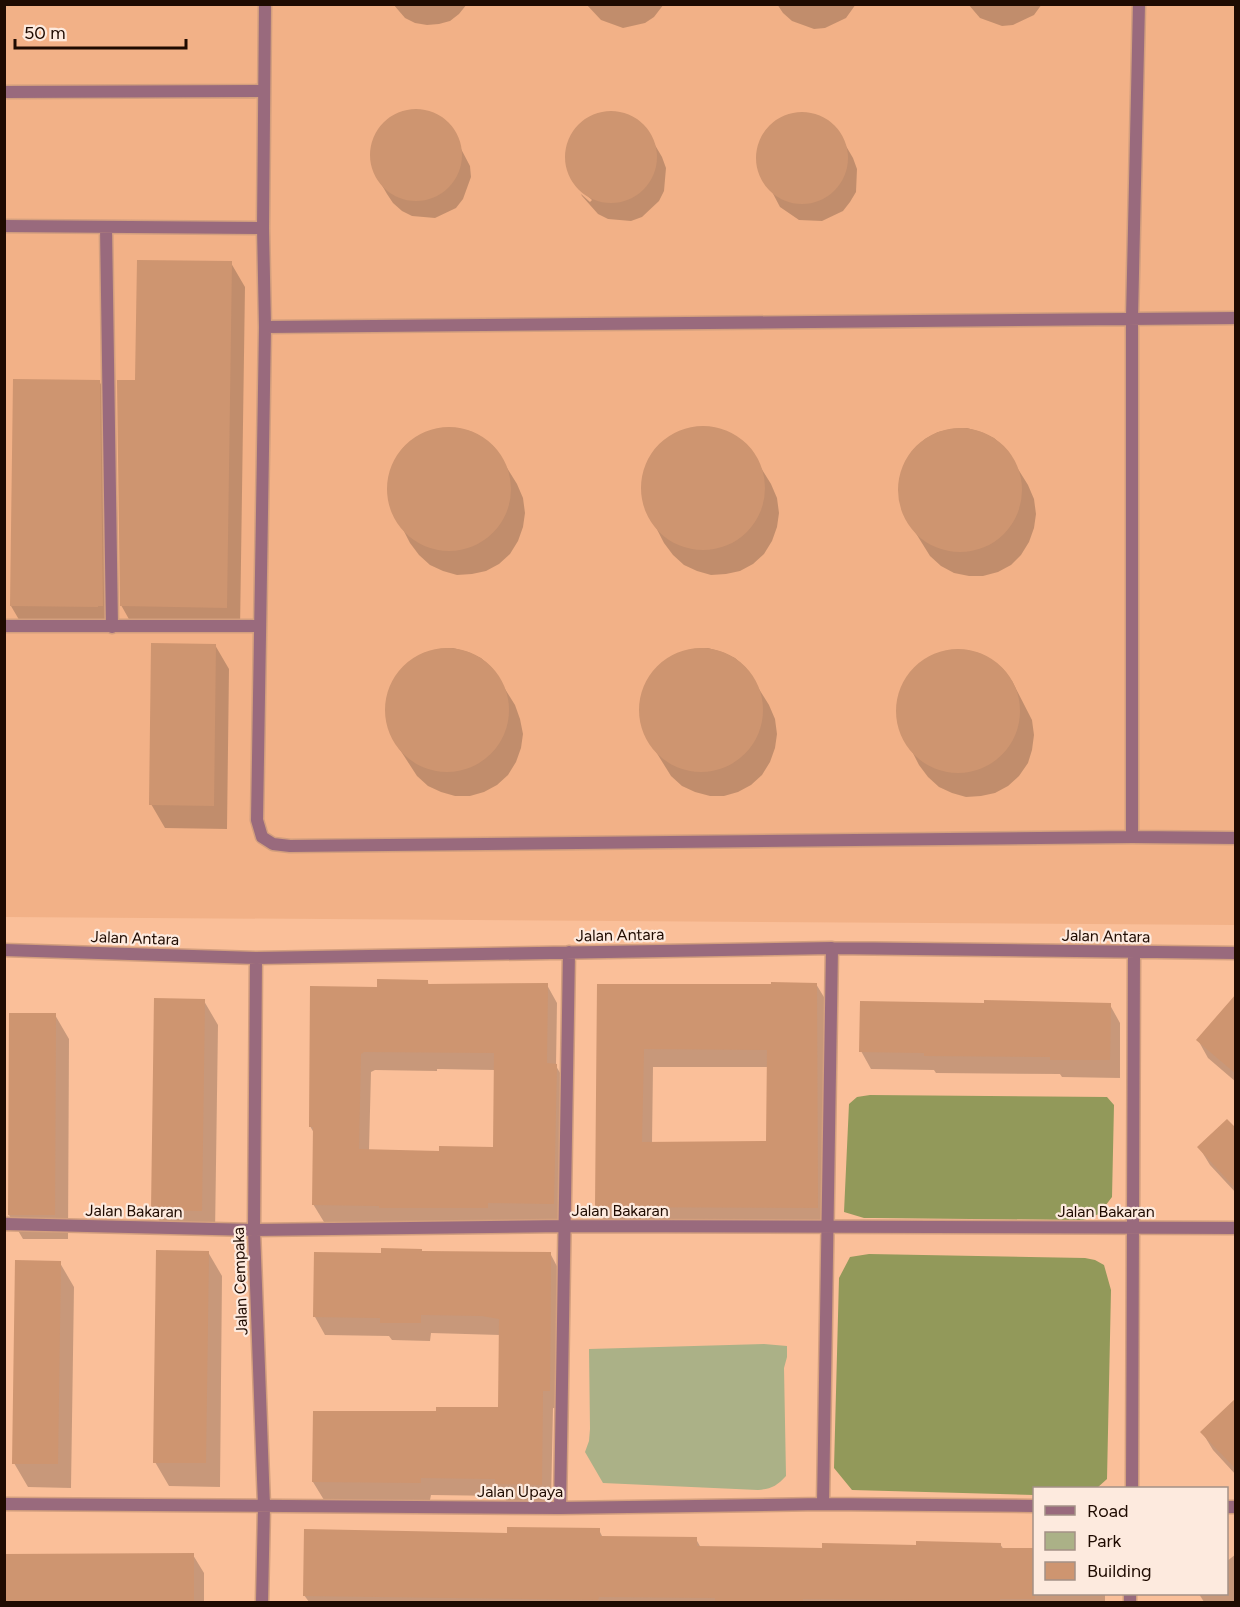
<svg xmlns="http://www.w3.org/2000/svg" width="1240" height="1607" font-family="Figtree,sans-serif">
  <rect width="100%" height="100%" fill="#fabf99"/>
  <path fill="#f2b187" d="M 5,5 L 1235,5 L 1235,925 L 5,917 Z"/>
  <path fill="#abb187" d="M 764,1344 L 787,1346 L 787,1357 L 784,1368 L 786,1476 C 777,1486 771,1489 758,1490 L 603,1483 L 585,1452 L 589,1441 L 590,1429 L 589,1349 Z"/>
  <path fill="#92995a" d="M 870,1095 L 1107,1097 L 1114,1105 L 1112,1197 L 1099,1214 L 1083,1220 L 875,1218 L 864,1218 L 844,1212 L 849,1104 L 857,1097 Z
    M 869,1254 L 1085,1258 L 1095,1260 L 1104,1265 L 1111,1290 L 1107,1479 L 1097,1488 L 1034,1488 L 1034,1495 L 852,1490 L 834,1468 L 839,1278 L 850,1257 Z"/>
  <path fill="#0003" fill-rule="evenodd" d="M 393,4 L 467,4 L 459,14 L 450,21 L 439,24 L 427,25 L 415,23 L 405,18 Z
    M 586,4 L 664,4 L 654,17 L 645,23 L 623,28 L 601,20 Z
    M 777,4 L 856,4 L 846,18 L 825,28 L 814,29 L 792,21 L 783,13 Z
    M 968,4 L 1042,4 L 1034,15 L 1013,25 L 1002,26 L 980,18 Z
    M 419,110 L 430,113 L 449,126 L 470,166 L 471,177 L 463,199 L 456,208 L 435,218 L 412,216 L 402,211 L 393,203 L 387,194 L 376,175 L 372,164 L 374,140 L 387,121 L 407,111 Z
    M 614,113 L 636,121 L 645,128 L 662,157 L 666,168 L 664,191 L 659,201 L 642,217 L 631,221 L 608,219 L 598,214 L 582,196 L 581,194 L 590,202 L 592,200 L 577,187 L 568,166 L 569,143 L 574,133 L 582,124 L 603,114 Z
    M 805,114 L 817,116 L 836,129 L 853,158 L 857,169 L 856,192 L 850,202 L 843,211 L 822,221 L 799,220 L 780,207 L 759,167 L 760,144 L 766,133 L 783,118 Z
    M 231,263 L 245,287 L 240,631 L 135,630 L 121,605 Z
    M 99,381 L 113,405 L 116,629 L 25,630 L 11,606 Z
    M 441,428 L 456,428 L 470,431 L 483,438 L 494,447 L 517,484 L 523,498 L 525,513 L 523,527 L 518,541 L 510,554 L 499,564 L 486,571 L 472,574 L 457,575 L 443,571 L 430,565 L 419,555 L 410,543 L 390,504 L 388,490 L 390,475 L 395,461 L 403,448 L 414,439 L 427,432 Z
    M 695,428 L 710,428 L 724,431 L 737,438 L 748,447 L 771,484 L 777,498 L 779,513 L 777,527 L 772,541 L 764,554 L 753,564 L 740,571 L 726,574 L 711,575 L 697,571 L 684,565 L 673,555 L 664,543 L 644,504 L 642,490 L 644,475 L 649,461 L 657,448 L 668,439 L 681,432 Z
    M 967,428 L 981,432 L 994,438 L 1005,448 L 1028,485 L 1034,499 L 1036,514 L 1034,528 L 1029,542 L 1021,555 L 1011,565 L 998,572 L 983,576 L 969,576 L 954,573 L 941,566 L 930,556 L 907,519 L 901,505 L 899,490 L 901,476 L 906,462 L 914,449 L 925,439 L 938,432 L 952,429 Z
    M 215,645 L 229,669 L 227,829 L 165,828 L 151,804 Z
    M 453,648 L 468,652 L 481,658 L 492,668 L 515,705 L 520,719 L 523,734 L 521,748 L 516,762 L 508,775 L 497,785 L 484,792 L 470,796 L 455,796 L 441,792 L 428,786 L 417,776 L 393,739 L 388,725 L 386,711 L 388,696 L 393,682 L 401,670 L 412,660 L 424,653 L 439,649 Z
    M 708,648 L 722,652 L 735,658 L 746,668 L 769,705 L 775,719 L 777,734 L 775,748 L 770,762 L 762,775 L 751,785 L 738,792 L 724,796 L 710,796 L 695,792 L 682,786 L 671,776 L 648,739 L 642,725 L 640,711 L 642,696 L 647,682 L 655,670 L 666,660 L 679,653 L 693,649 Z
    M 950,650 L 965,650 L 979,653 L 992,660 L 1003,669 L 1012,681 L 1032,720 L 1034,735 L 1032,750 L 1028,763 L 1019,776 L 1008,786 L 995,793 L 981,796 L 966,797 L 952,793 L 939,787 L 928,777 L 919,765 L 899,726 L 898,712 L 899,697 L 904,683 L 912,671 L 923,661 L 936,654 Z
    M 427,981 L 429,985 L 547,985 L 557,1003 L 556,1066 L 566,1083 L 564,1221 L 498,1220 L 498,1226 L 324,1222 L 313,1204 L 314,1133 L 310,1126 L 378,989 ZM 437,1069 L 495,1070 L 494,1148 L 440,1152 L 369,1150 L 371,1072 L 375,1070 L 437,1071 Z
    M 816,984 L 827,1002 L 828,1226 L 607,1225 L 596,1207 L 598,986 ZM 653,1067 L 769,1067 L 768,1143 L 652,1143 Z
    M 1236,997 L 1236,1082 L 1208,1058 L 1198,1040 Z
    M 204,1001 L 218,1025 L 215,1234 L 167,1234 L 153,1210 Z
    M 986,1005 L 1110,1005 L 1120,1023 L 1120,1078 L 1062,1077 L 1060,1074 L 936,1073 L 934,1070 L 871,1069 L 861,1051 Z
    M 55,1015 L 69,1039 L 68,1239 L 23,1239 L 9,1215 Z
    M 1236,1130 L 1236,1193 L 1210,1165 L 1199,1147 Z
    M 208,1252 L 222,1276 L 220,1487 L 169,1486 L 155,1462 Z
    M 550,1253 L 560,1272 L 560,1409 L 553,1408 L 551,1502 L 507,1502 L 504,1496 L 431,1495 L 430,1500 L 324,1500 L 313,1482 L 438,1412 L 499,1409 L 500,1335 L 431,1333 L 430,1341 L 392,1340 L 389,1336 L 325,1335 L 315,1317 L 382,1254 Z
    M 60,1263 L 74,1287 L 71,1488 L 28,1487 L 14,1463 Z
    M 1236,1411 L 1236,1475 L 1213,1450 L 1202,1432 Z
    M 599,1530 L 603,1538 L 696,1539 L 701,1548 L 823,1549 L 1000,1544 L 1034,1594 L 1105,1594 L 1105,1602 L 309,1602 L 304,1595 L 508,1534 Z
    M 1236,1554 L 1236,1602 L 1204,1602 L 1199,1594 L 1226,1594 L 1226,1562 Z
    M 4,1555 L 193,1555 L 204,1573 L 204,1602 L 4,1602 Z"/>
  <path fill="#ce9570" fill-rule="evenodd" d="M370 155a46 46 0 1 1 92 0a46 46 0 1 1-92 0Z
    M565 157a46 46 0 1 1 92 0a46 46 0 1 1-92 0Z
    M756 158a46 46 0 1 1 92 0a46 46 0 1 1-92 0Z
    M 137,260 L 232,261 L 227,608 L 120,606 L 117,380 L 135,380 Z
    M 13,379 L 100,380 L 103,606 L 98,606 L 98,607 L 10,606 Z
    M641 488a62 62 0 1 1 124 0a62 62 0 1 1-124 0Z
    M387 489a62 62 0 1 1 124 0a62 62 0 1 1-124 0Z
    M898 490a62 62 0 1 1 124 0a62 62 0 1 1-124 0Z
    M 151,643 L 216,644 L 214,806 L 149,805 Z
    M385 710a62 62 0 1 1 124 0a62 62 0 1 1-124 0Z
    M639 710a62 62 0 1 1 124 0a62 62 0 1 1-124 0Z
    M896 711a62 62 0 1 1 124 0a62 62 0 1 1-124 0Z
    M 377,979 L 428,980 L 428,984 L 548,983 L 547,1063 L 557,1064 L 554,1204 L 488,1203 L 488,1208 L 379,1208 L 379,1206 L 312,1205 L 313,1127 L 309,1127 L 310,986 L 377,987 ZM 364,1052 L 494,1053 L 493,1147 L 439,1146 L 439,1151 L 359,1149 L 361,1054 Z
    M 771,982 L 817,983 L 818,1208 L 595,1207 L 597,984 L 771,984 ZM 644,1049 L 767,1050 L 766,1141 L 642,1142 Z
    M 1236,994 L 1236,1074 L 1196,1040 Z
    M 154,998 L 205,999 L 202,1211 L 151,1210 Z
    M 984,1000 L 1111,1003 L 1110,1060 L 1050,1060 L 1050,1057 L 924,1056 L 924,1053 L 859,1052 L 860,1001 L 984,1003 Z
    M 9,1013 L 56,1013 L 55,1215 L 8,1215 Z
    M 1227,1119 L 1236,1128 L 1236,1189 L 1197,1147 Z
    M 381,1248 L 422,1249 L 422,1251 L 551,1252 L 550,1391 L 543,1391 L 542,1485 L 495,1484 L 495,1479 L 421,1478 L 421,1483 L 312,1482 L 313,1411 L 436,1411 L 436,1407 L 498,1407 L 499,1319 L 482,1316 L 421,1315 L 421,1323 L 380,1323 L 380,1318 L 313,1317 L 314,1252 L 381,1253 Z
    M 156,1250 L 209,1251 L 206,1463 L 153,1463 Z
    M 15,1260 L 61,1261 L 58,1464 L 12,1464 Z
    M 1236,1398 L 1236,1469 L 1200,1432 Z
    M 507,1527 L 600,1528 L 600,1536 L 697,1537 L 697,1546 L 822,1548 L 822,1543 L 916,1545 L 916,1541 L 1001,1543 L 1001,1548 L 1035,1548 L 1035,1599 L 1000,1599 L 1000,1602 L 915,1602 L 915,1600 L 803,1599 L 803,1602 L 715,1602 L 715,1598 L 599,1597 L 598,1600 L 303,1596 L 304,1529 L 507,1533 Z
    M 194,1553 L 194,1602 L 4,1602 L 4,1554 Z"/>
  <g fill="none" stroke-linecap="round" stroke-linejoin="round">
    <g stroke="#d39f7e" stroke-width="15">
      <path id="service" d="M 265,4 L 263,228 L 265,327 L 257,820 L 262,837 L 273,844 L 290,846 L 1132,837 L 1236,838
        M 4,92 L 264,91
        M 4,226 L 263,228
        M 106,227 L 112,627
        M 265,327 L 1236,318
        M 4,626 L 260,626
        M 1132,837 L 1132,318 L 1139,4"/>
    </g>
    <g stroke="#d39f7e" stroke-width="15">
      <path id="minor" d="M 4,950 L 256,958 L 832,948 L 1236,953
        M 256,958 L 254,1230 L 264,1506 L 262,1602
        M 4,1224 L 254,1230 L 565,1226 L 1236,1228
        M 1132,1488 L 1134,953
        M 4,1504 L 560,1508 L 823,1504 L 1034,1506
        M 823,1504 L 832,948
        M 1226,1507 L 1236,1507
        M 560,1508 L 569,952
        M 1130,1602 L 1130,1594"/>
    </g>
    <use href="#service" stroke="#996a7d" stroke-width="12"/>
    <use href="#minor" stroke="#996a7d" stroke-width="12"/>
  </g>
  <g text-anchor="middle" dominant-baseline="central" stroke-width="4.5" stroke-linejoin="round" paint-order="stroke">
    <g font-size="16" fill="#1f0b01" stroke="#fdeade">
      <text transform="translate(620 935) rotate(-1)">Jalan Antara</text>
      <text transform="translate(1106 936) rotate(1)">Jalan Antara</text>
      <text transform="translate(135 938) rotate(2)">Jalan Antara</text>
      <text x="620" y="1210">Jalan Bakaran</text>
      <text transform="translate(134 1211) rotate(1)">Jalan Bakaran</text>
      <text x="1106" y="1211">Jalan Bakaran</text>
      <text transform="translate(240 1281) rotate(-92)">Jalan Cempaka</text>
      <text x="520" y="1491">Jalan Upaya</text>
    </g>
  </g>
  <rect width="1240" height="1607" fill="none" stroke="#1f0b01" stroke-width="12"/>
  <rect x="1033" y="1487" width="195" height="108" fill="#fdeade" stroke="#a49186" stroke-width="1.5"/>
  <rect x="1045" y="1506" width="30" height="9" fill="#996a7d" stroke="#a49186" stroke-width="1.5"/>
  <text x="1087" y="1517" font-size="18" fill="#1f0b01">Road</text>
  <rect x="1045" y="1532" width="30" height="18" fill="#abb187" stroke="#a49186" stroke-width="1.5"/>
  <text x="1087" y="1547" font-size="18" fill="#1f0b01">Park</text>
  <rect x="1045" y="1562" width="30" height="18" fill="#ce9570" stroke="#a49186" stroke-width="1.5"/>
  <text x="1087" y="1577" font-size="18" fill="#1f0b01">Building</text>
  <path d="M15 39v9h171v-9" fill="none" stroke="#1f0b01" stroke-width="3"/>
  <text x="24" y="39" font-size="18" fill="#1f0b01" stroke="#fdeade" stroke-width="4.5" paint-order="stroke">50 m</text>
</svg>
